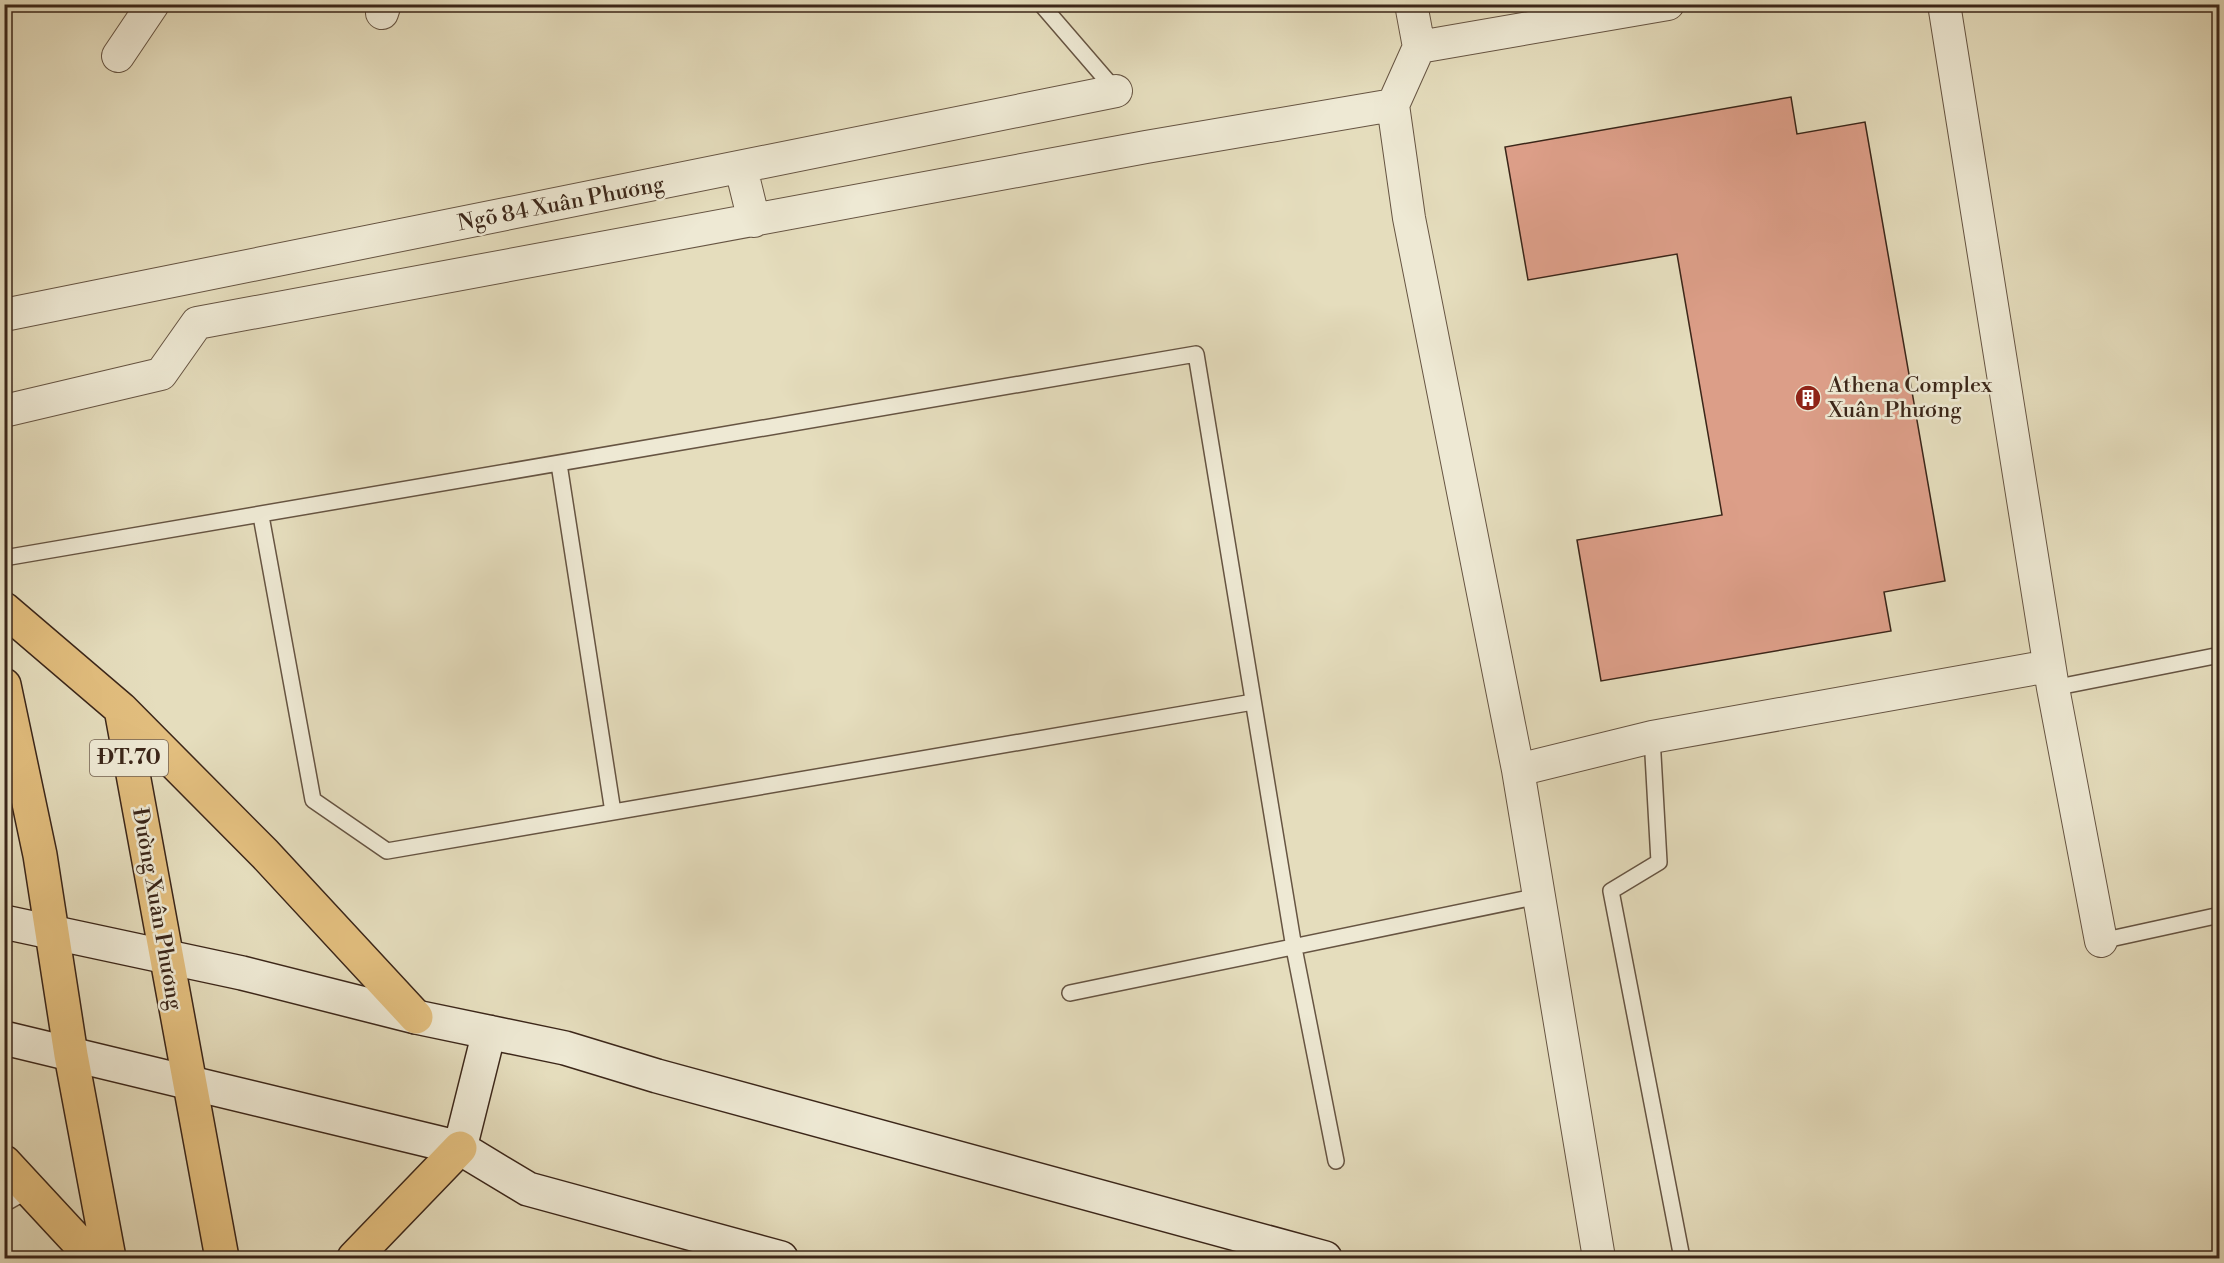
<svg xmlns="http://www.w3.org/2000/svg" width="2224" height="1263" font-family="'Libre Bodoni',serif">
  <rect width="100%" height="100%" fill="#e5ddbd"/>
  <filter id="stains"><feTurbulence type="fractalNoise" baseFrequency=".00333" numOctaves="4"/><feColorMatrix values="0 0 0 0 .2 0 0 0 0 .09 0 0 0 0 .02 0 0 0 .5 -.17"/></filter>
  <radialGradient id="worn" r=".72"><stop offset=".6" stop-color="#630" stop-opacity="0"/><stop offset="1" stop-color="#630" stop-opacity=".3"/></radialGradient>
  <path fill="#dc9e88" stroke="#3b2619" stroke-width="1.5" d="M 1791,97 L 1797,134 L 1865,122 L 1945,581 L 1884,592 L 1891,631 L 1601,681 L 1577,540 L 1722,515 L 1677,254 L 1528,280 L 1505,147 Z"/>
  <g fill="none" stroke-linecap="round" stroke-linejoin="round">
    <g stroke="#665442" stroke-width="18">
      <path id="lane" d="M 1041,4 L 1116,91
        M 559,464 L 613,812
        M 261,516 L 313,800 L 387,851 L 1253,702
        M 4,558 L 1196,354 L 1294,948 L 1336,1161
        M 2053,688 L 2220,655
        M 1652,737 L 1659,862 L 1611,891 L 1682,1258
        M 2101,941 L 2220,915
        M 1070,993 L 1539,896
        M 4,1204 L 29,1190"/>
    </g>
    <g stroke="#665442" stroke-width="34">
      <path id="street" d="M 1411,4 L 1419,47
        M 1944,4 L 2053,688 L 2101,941
        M 382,13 L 385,4
        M 118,56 L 153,4
        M 741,168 L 754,221
        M 4,315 L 1116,91
        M 4,411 L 161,374 L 197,323 L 1146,147 L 1393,105
        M 1518,770 L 1652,737 L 2049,666
        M 1599,1258 L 1518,770 L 1409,218 L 1393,105 L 1419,47 L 1668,4"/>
    </g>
    <g stroke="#3b2619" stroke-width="36">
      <path id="secondary" d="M 4,922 L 242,973 L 416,1017 L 565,1048 L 657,1076 L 1325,1258
        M 4,1038 L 460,1148 L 528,1189 L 781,1258
        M 460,1148 L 489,1032"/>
    </g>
    <g stroke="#3b2619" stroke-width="36">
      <path id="primary" d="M 4,609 L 121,709 L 222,1258
        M 4,685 L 40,855 L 71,1055 L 109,1258
        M 121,709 L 265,854 L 416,1017
        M 4,1162 L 93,1258
        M 354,1258 L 460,1148"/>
    </g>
    <use href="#lane" stroke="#eee9d4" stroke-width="15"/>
    <use href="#street" stroke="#eee9d4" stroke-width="32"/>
    <use href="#secondary" stroke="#eee9d4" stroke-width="33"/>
    <use href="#primary" stroke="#e2be7e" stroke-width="33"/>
  </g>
  <defs>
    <g id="building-disc" transform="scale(1.35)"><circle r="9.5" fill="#8f2418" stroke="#eee9d4"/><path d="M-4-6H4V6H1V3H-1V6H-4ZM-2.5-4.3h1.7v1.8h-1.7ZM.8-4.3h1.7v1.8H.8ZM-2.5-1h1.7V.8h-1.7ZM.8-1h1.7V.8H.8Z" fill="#fff"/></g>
  </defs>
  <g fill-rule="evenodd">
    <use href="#building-disc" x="1808" y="398"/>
  </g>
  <g text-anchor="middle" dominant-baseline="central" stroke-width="5" stroke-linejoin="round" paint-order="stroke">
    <rect fill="#eee9d4" stroke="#716051" stroke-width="1.5" x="90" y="740" width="78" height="36" rx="4.5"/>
    <g font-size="21" font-weight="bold" fill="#3b2619">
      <text x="129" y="758">ĐT.70</text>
    </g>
    <g font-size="22" fill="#3b2619" stroke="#eee9d4">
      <text transform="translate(561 204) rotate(-11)">Ngõ 84 Xuân Phương</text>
      <text transform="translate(157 909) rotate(80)">Đường Xuân Phương</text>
    </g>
    <g font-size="22" fill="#3b2619" stroke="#eee9d4" text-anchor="start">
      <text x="1828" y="385">Athena Complex<tspan x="1828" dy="25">Xuân Phương</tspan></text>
    </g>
  </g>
  <rect width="2224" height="1263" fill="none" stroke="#e5ddbd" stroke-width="24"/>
  <rect x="6" y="6" width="2212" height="1251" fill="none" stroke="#3b2619" stroke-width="3"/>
  <rect x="12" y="12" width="2200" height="1239" fill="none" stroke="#3b2619" stroke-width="1.5"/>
  <rect width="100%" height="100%" filter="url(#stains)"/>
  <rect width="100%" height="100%" fill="url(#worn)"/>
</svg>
